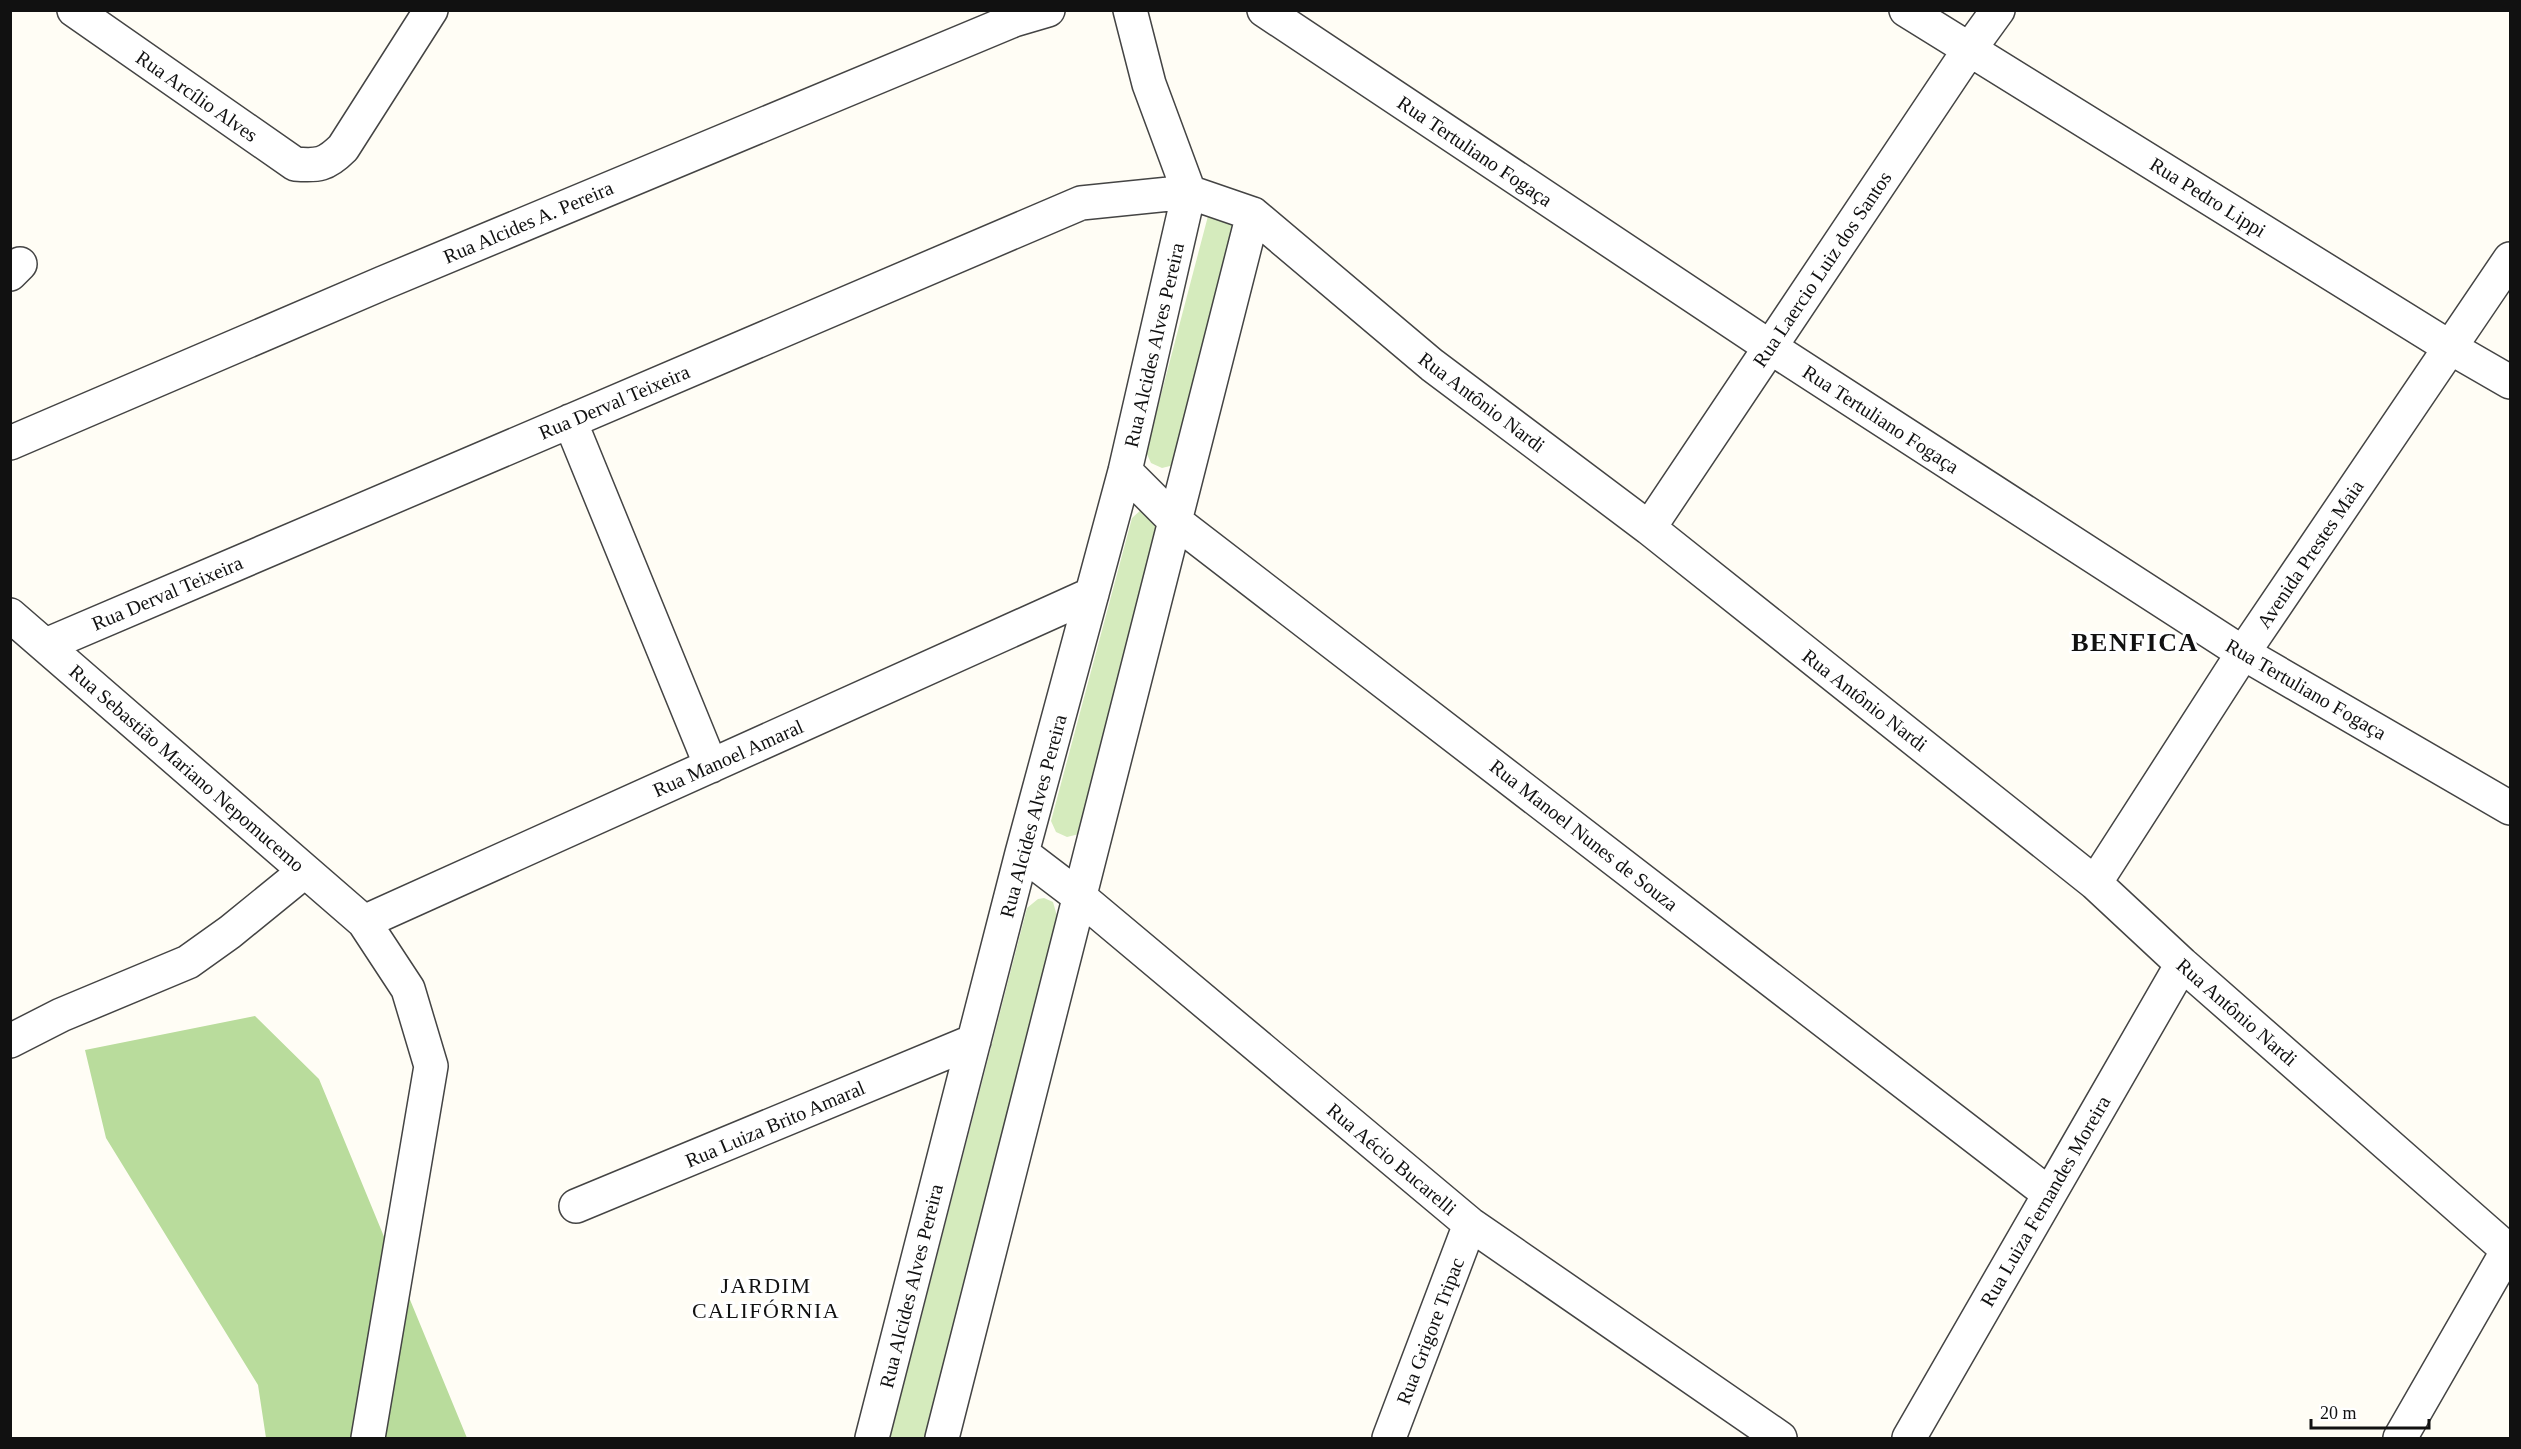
<svg xmlns="http://www.w3.org/2000/svg" width="2521" height="1449" font-family="Georgia,serif">
  <rect width="100%" height="100%" fill="#fffdf5"/>
  <path fill="#d5ebbd" d="M 1208,216 L 1238,219 L 1174,465 L 1162,468 L 1151,463 L 1146,452 Z
    M 1142,509 L 1160,517 L 1079,834 L 1067,837 L 1056,832 L 1051,821 L 1132,518 Z
    M 1038,899 L 1044,898 L 1053,902 L 1057,916 L 925,1438 L 890,1438 L 1027,908 Z"/>
  <path fill="#b9dc9c" d="M 255,1016 L 319,1079 L 467,1438 L 266,1438 L 258,1385 L 106,1138 L 85,1050 Z"/>
  <g fill="none" stroke-linecap="round" stroke-linejoin="round">
    <g stroke="#444" stroke-width="36">
      <path id="street" d="M 74,10 L 295,164 C 318,166 326,165 343,148 L 431,10
        M 1130,10 L 1149,84 L 1189,192
        M 1264,10 L 1770,347 L 2243,653 L 2510,808
        M 1906,10 L 2451,348 L 2510,382
        M 10,274 L 20,264
        M 570,421 L 711,766
        M 10,443 L 383,283 L 1014,20 L 1048,10
        M 1125,471 L 1175,521 L 2048,1193
        M 1649,528 L 1969,50 L 1998,10
        M 10,615 L 364,922 L 408,989 L 431,1066 L 368,1438
        M 46,645 L 1081,203 L 1189,192 L 1253,214 L 1432,365 L 1649,528 L 2095,883 L 2182,964 L 2510,1252
        M 1022,853 L 1081,898 L 1470,1224 L 1780,1438
        M 2095,883 L 2243,653 L 2510,259
        M 364,922 L 1092,594
        M 10,1041 L 61,1015 L 188,962 L 230,932 L 305,871
        M 576,1206 L 974,1041
        M 872,1438 L 1022,853 L 1125,471 L 1189,192
        M 942,1438 L 1253,214
        M 1389,1438 L 1470,1224
        M 1909,1438 L 2182,964
        M 2400,1438 L 2508,1250"/>
    </g>
    <use href="#street" stroke="#fff" stroke-width="33"/>
  </g>
  <g text-anchor="middle" dominant-baseline="central" stroke-width="6" stroke-linejoin="round" paint-order="stroke">
    <g font-size="20" fill="#111" stroke="#fff">
      <text transform="translate(197 96) rotate(35)">Rua Arcílio Alves</text>
      <text transform="translate(1475 151) rotate(34)">Rua Tertuliano Fogaça</text>
      <text transform="translate(2208 197) rotate(32)">Rua Pedro Lippi</text>
      <text transform="translate(528 222) rotate(-23)">Rua Alcides A. Pereira</text>
      <text transform="translate(1822 269) rotate(-56)">Rua Laercio Luiz dos Santos</text>
      <text transform="translate(1154 345) rotate(-77)">Rua Alcides Alves Pereira</text>
      <text transform="translate(614 402) rotate(-23)">Rua Derval Teixeira</text>
      <text transform="translate(1482 402) rotate(37)">Rua Antônio Nardi</text>
      <text transform="translate(1881 419) rotate(33)">Rua Tertuliano Fogaça</text>
      <text transform="translate(2310 554) rotate(-56)">Avenida Prestes Maia</text>
      <text transform="translate(167 593) rotate(-23)">Rua Derval Teixeira</text>
      <text transform="translate(2306 689) rotate(30)">Rua Tertuliano Fogaça</text>
      <text transform="translate(1865 700) rotate(38)">Rua Antônio Nardi</text>
      <text transform="translate(728 758) rotate(-24)">Rua Manoel Amaral</text>
      <text transform="translate(187 768) rotate(41)">Rua Sebastião Mariano Nepomucemo</text>
      <text transform="translate(1033 816) rotate(-75)">Rua Alcides Alves Pereira</text>
      <text transform="translate(1584 835) rotate(38)">Rua Manoel Nunes de Souza</text>
      <text transform="translate(2237 1012) rotate(41)">Rua Antônio Nardi</text>
      <text transform="translate(775 1124) rotate(-23)">Rua Luiza Brito Amaral</text>
      <text transform="translate(1392 1159) rotate(40)">Rua Aécio Bucarelli</text>
      <text transform="translate(2045 1201) rotate(-60)">Rua Luiza Fernandes Moreira</text>
      <text transform="translate(911 1286) rotate(-76)">Rua Alcides Alves Pereira</text>
      <text transform="translate(1430 1331) rotate(-69)">Rua Grigore Tripac</text>
    </g>
    <g font-size="22" letter-spacing="1.5" fill="#111" stroke="#fff">
      <text x="766" y="1285">JARDIM<tspan x="766" dy="25">CALIFÓRNIA</tspan></text>
    </g>
    <g font-size="26" font-weight="bold" letter-spacing="1.5" fill="#111" stroke="#fff">
      <text x="2135" y="642">BENFICA</text>
    </g>
  </g>
  <rect width="2521" height="1449" fill="none" stroke="#111111" stroke-width="24"/>
  <path d="M2311 1419v9h118v-9" fill="none" stroke="#111111" stroke-width="3"/>
  <text x="2320" y="1419" font-size="18" fill="#111111" stroke="#ffffff" stroke-width="4.5" paint-order="stroke">20 m</text>
</svg>
